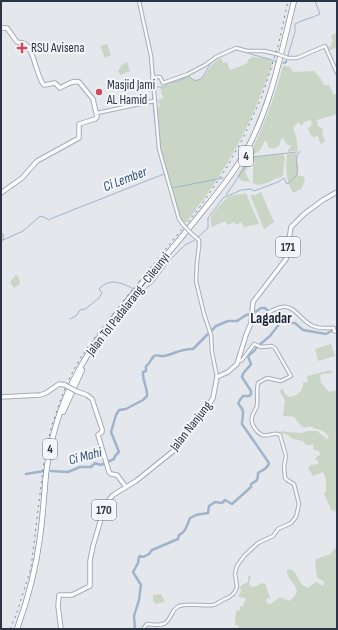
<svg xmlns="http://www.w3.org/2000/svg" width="338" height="630" font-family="'Sofia Sans Condensed',sans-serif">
  <rect width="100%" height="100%" fill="#e4e7ec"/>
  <path fill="#c9d6c5" d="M 337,33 L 337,48 L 329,50 L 328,47 L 331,46 L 331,43 L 333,42 L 331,36 L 333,34 Z
    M 107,44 L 111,55 L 105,58 L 100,46 Z
    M 252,57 L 266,58 L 273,61 C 252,125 226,172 184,225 L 181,221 L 160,152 L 156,109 L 160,106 L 158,100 L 164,98 L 161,93 L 162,92 L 160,88 L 187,77 L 190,77 L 194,81 C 210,76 205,66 221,58 L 223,63 L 227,62 L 230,70 L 246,64 L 248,62 L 248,60 Z
    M 127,62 L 130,71 L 120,75 L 118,70 L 121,68 L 120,66 Z
    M 283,66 L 290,67 L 293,72 L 314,71 L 321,79 L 324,85 L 329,85 L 334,95 L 337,94 L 337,114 L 317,120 L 318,126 L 323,129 L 322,133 L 325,141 L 321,144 L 320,143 L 318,136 L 313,137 L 310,134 L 308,128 L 311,126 L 312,122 L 310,120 L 304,122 L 302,126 L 298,122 L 293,128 L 296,136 L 298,150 L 288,152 L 288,150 L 290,148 L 291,145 L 287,145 L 283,138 L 281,139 L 279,146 L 273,149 L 268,147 L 267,142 L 265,141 L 260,150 L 252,156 L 253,157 L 283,154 L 285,158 L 283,175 L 282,177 C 273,178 262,189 253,183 L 253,166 L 255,162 L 254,160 L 251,167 L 248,167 L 245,172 L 250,182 L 242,181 L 237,176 C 259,141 272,105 283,66 Z
    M 296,153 C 297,160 298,168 298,176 L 303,176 L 305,181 L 301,189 L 293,193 C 286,181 285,168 287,154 Z
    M 261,192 L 274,222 L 264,229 L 250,195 L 255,195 Z
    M 246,193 L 259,224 L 244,227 L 241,222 L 237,225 L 234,222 L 228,225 L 225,221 L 212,227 C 211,224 210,221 211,217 C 212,213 226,198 230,196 C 236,194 241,195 246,193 Z
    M 16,275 L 18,276 L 20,284 L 14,288 L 10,282 Z
    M 331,344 L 335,356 L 318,361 L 315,349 Z
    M 330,370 L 333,373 L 321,374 L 320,377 L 321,383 L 329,392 L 337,390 L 337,512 L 331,510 C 330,503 325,499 324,493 L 326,492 L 326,479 L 323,472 L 313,476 L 308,468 L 310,465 L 318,464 L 318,462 L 315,458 L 320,455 L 320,453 L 318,450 L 315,451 L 313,448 L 314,445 L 306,445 L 303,441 L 293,439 L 288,435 L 279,432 L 283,431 L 287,432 L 302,433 L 307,431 L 317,431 L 327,439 L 329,439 C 326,428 317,431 310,426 C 301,431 299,422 294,417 L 283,416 L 285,400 L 279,390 L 283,389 L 285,394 L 289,397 C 297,397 304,390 303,382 L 308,382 L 307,376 Z
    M 337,547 L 337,629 L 242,629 L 239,628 L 238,625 L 235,625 L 236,611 L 240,610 L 240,606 L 243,606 L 246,598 L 238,597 L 241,591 L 240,587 L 242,585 L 248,582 L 248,576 L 250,575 L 251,577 L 249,582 L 251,587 L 257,586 L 262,583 L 266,585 L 267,590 L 271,599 L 268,598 L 266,600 L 268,604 L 271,604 L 280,597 L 289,601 C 308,587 285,582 287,570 L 290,569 L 294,571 L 302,585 L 308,588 L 316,582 L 323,586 L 324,582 L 317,577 L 315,564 L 316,559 L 331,554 L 334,549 Z
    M 161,594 L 165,602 L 155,604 L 153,600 L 153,595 Z"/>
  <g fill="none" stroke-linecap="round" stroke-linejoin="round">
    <path stroke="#9fb4cc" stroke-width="1" d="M 246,52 C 256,57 267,57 277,62
      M 286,62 L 295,32 L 295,24 C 302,20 312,18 320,14 L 315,1
      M 153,100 L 152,87 L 163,87 L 169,83 L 178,81 L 189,76 C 190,77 192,79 194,80 C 203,83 207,67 211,63 C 218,57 229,52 237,50
      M 153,103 L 157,142
      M 172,188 L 223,178
      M 226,195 L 252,157 L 297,152
      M 50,219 L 164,174 L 168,184
      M 1,241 L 23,231 L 39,217 L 42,216 L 49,220
      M 140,289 L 145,289 L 152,284 L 171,259 L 185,245 L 195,240 L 208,228 L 208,218 L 223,198 L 241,190 L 251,189 L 254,191 L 278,182 L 284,178 L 287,184 C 290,182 295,178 297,174 C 299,167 293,158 300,151
      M 70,319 L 76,316 L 80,310 L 82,309 L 84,310 L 99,298 L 102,293 L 99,289 C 110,277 122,283 134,289"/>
    <path stroke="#9fb4cc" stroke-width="2.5" d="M 284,63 L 286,62
      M 51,471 L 68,472 L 80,467 L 91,467 L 95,463 L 101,465 L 114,459 L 115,456 L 119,452 L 111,432 L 116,415 L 119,410 L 126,409 L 143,400 L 147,396 C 148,388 142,381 143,372 L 146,371 L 146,366 C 150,364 151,359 154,356 C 157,354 161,357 164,356 C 174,354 182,348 193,349 L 216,326 L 228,321 L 237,321 L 246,315 L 254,313 L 261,308 L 265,308 L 267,310 L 276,323 L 279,324
      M 26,474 L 44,471
      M 135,629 L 134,616 L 139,600 L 141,585 L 133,572 L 138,563 L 139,557 L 140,556 L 143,557 L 149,554 L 152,550 L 178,539 L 179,535 C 186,532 187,525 190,518 L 196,515 L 208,513 L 209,506 L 215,502 L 222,503 L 225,500 L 232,504 L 251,487 L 251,484 C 257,481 258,480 258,473 C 262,470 268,469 269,463 C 260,450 251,437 242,424 C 242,420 243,416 243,413 C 243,403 233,408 243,396 L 249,396 L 251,394 L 251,391 L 242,377 C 243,371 248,369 251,364 L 248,356 L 254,351 L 257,347 L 270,336 L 280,323 L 295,323 L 303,330 L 326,334 L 333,330 L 337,330"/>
    <g stroke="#a9aeb7" stroke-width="4.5">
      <path id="minor" d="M 139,1 L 151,56 L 159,149 L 179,219 L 184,226
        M 288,58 L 297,58 L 325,46 L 337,73
        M 152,77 L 160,77 L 163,83 L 188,74 L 205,65 L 216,57 L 236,48 L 247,51 L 264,51 L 277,54
        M 97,113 L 154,101
        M 193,235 L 199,240 L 199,246 L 197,262 L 196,281 L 204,314 L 211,335 L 212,352 L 217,377
        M 251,323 C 262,318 270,309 282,307 C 294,304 302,322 313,326 C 320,329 327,328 334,328 L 334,331 L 337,332
        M 143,629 L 147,624 C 152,624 158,626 163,624 C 172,621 170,610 179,606 C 189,603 203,606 213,605 C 218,604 220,601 225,599 C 231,597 235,594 237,587 L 235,573 L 237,566 L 244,556 L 258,543 L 273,536 L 278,529 L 291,523 L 296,517 L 299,504 L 294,484 L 287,480 L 285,478 L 284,466 L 286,456 L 280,435 C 275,431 269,437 262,435 C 256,432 250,423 252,417 C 253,412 257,409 257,405 C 258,398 256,391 258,383 L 267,378 L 281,381 L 291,376 L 275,348 L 272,346 L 261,347 L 254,344 L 242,360 L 238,362"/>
    </g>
    <g stroke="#a3abb8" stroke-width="5.5">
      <path id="major" d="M 1,28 L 7,28 L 17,42 C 19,43 21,42 23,43 C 34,46 36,77 44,85 L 55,83 L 60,88 C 66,85 72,80 79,82 L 93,99 L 97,117 L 95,119 L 79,124 L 79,138 L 37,161 L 22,178 L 1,193
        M 1,236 L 1,238
        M 76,391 L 87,395 L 92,399 L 102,429 L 102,432 L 98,435 L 109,472 L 111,474 L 117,475 L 126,487
        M 1,397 L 40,395 L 46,393 L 59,384 L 65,385
        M 61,629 L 58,606 L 59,595 L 72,595 L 90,586 L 90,561 L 93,546 L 104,509 L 109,500 L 113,495 L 136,481 L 177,448 L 204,409 L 210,403 L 213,398 L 217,377 L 228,372 L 237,364 L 246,335 L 251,323 L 253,302 L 286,259 L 291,227 L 304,214 L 323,200 L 337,192"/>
    </g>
    <g stroke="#8b94a3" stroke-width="6">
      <path id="highway" d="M 63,412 L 82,370
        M 17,629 C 28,599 36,569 40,537 C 43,516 44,495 46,474 C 50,441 59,409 74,379 C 92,343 117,313 143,282 C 162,261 180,239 198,217 C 214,197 231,177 244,155 C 271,107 281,53 294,1"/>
    </g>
    <use href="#minor" stroke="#f7f8fa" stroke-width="2.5"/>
    <use href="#major" stroke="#fff" stroke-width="3.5"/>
    <use href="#highway" stroke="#fff" stroke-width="4.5"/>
    <path stroke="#7d8696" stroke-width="1" stroke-dasharray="2 4" stroke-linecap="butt" d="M 10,629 L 16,615 L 31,568 L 45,453 L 52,425 L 61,398 L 70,377 L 81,357 L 102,327 L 200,207 L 227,167 L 243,138 L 262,96 L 278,46 L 288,1"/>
    <g stroke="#a9aeb7" stroke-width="4.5" stroke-linecap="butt">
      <path id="minor-bridge" d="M 277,54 L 288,58
        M 184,226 L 193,235"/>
    </g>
    <g stroke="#a3abb8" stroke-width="5.5" stroke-linecap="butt">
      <path id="major-bridge" d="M 65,385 L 76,391"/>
    </g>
    <use href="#minor-bridge" stroke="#f7f8fa" stroke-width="2.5"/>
    <use href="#major-bridge" stroke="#fff" stroke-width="3.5"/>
  </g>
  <g fill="#d1495b" stroke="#f4f6f9" stroke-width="1.5">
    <path d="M20 42h4v4h4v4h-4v4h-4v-4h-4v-4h4z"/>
    <circle cx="99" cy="92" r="4"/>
  </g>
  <g text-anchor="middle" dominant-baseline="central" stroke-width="4" stroke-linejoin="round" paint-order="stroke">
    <g fill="#f4f6f9" stroke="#676e7b" stroke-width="1">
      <rect x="239" y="146" width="14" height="20" rx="3"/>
      <rect x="276" y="237" width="24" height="20" rx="3"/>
      <rect x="43" y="439" width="14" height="20" rx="3"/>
      <rect x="92" y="500" width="24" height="20" rx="3"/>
    </g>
    <g font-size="12" font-weight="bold" fill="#2b3445">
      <text x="246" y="156">4</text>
      <text x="288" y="247">171</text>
      <text x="50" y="449">4</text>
      <text x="104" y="510">170</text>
    </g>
    <g font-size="13" fill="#2b3445" stroke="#f4f6f9" text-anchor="start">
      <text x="31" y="48">RSU Avisena</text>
      <text x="107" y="85">Masjid Jami<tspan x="107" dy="15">AL Hamid</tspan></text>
    </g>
    <g font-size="13" fill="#2b3445" stroke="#f4f6f9">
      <text transform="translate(128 304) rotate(-52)">Jalan Tol Padalarang–Cileunyi</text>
      <text transform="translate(191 426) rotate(-52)">Jalan Nanjung</text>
    </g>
    <g font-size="14" font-style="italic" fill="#34527a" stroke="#f4f6f9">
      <text transform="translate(125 179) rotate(-21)">Ci Lember</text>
      <text transform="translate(85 456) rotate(-15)">Ci Mahi</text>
    </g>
    <g font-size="15" font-weight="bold" fill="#1d2536" stroke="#f4f6f9">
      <text x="271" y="318">Lagadar</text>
    </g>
  </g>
  <rect width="338" height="630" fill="none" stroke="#2b3445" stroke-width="4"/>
</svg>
